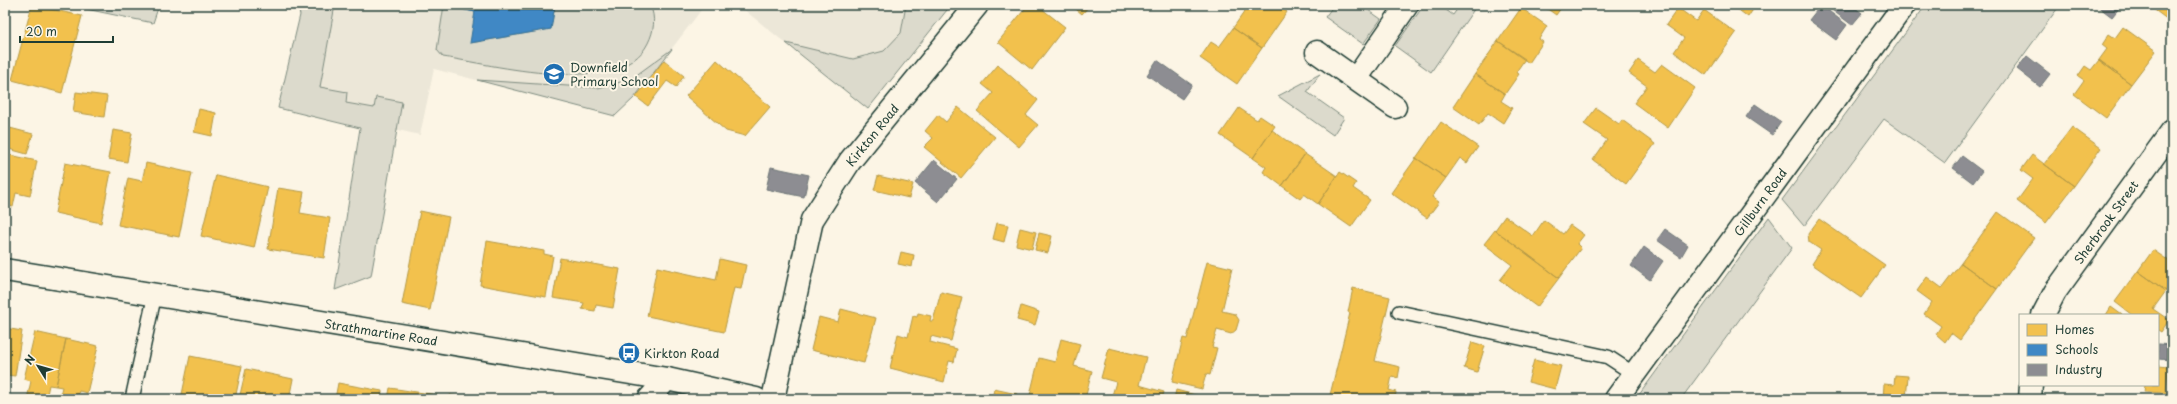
<svg xmlns="http://www.w3.org/2000/svg" width="2177" height="404" font-family="'Playpen Sans',sans-serif">
  <rect width="100%" height="100%" fill="#fcf5e5"/>
  <filter id="ink" filterUnits="userSpaceOnUse"><feTurbulence type="fractalNoise" baseFrequency=".025" numOctaves="2"/><feDisplacementMap in="SourceGraphic" scale="8" xChannelSelector="R" yChannelSelector="G"/><feConvolveMatrix kernelMatrix="1 2 1 2 8 2 1 2 1" color-interpolation-filters="sRGB"/></filter>
  <g filter="url(#ink)">
    <path fill="#ece7d8" d="M 309,5 L 705,5 L 634,98 L 615,116 L 434,69 L 420,135 L 291,106 Z
      M 738,5 L 951,5 L 868,109 Z"/>
    <path fill="#dcdacc" stroke="#7e8c80" d="M 67,5 L 159,5 L 153,23 Z
      M 297,5 L 335,5 L 320,87 L 347,92 L 346,103 L 374,108 L 376,97 L 402,102 L 371,276 L 335,290 L 360,128 L 278,108 L 300,15 Z
      M 444,5 L 475,12 L 471,43 L 551,29 L 555,5 L 650,5 C 656,18 654,31 648,43 C 621,99 491,64 443,57 L 437,50 Z
      M 906,5 L 951,5 L 868,109 L 786,43 L 853,59 L 884,51 L 901,33 Z
      M 1334,5 L 1361,5 L 1381,19 L 1363,44 L 1325,17 Z
      M 1424,5 L 1439,5 L 1453,15 L 1460,5 L 1477,5 L 1431,72 L 1395,46 Z
      M 1926,5 L 2060,5 L 1945,163 L 1884,119 L 1804,226 L 1782,200 Z
      M 672,49 L 634,98 L 615,116 L 477,80 L 598,88 L 631,79 Z
      M 1320,74 L 1307,92 L 1344,118 L 1333,135 L 1278,96 Z
      M 1769,217 L 1792,248 L 1681,399 L 1636,399 Z"/>
    <path fill="#f2c14e" stroke="#b39946" d="M 32,5 L 82,16 L 62,93 L 12,80 Z
      M 1028,5 L 1037,5 L 1065,27 L 1032,70 L 998,42 Z
      M 1071,5 L 1090,5 L 1082,14 Z
      M 1243,5 L 1278,5 L 1287,12 L 1262,48 L 1233,28 L 1247,8 Z
      M 1542,5 L 1563,5 L 1556,15 Z
      M 1732,5 L 1756,5 L 1748,17 Z
      M 2148,5 L 2172,5 L 2172,23 Z
      M 1521,8 L 1547,26 L 1539,39 L 1543,42 L 1529,63 L 1498,41 Z
      M 1678,8 L 1696,21 L 1704,10 L 1736,33 L 1706,75 L 1674,52 L 1684,38 L 1666,25 Z
      M 2123,27 L 2156,51 L 2131,84 L 2099,60 L 2107,49 L 2102,45 L 2109,34 L 2115,38 Z
      M 1233,28 L 1262,48 L 1237,84 L 1200,58 L 1211,42 L 1219,47 Z
      M 1498,41 L 1525,59 L 1516,72 L 1519,74 L 1505,94 L 1475,74 Z
      M 664,60 L 684,76 L 676,87 L 667,81 L 648,106 L 636,97 Z
      M 717,60 L 770,107 L 745,136 L 726,131 L 686,96 Z
      M 1638,60 L 1655,72 L 1662,64 L 1695,88 L 1668,128 L 1634,103 L 1647,86 L 1629,73 Z
      M 2099,60 L 2131,84 L 2106,118 L 2074,94 L 2084,80 L 2078,76 L 2085,66 L 2091,70 Z
      M 998,65 L 1038,100 L 1026,115 L 1038,125 L 1019,147 L 977,111 L 993,93 L 982,84 Z
      M 1475,74 L 1505,94 L 1501,101 L 1512,108 L 1503,123 L 1488,113 L 1479,125 L 1453,107 Z
      M 76,92 L 107,96 L 104,117 L 73,112 Z
      M 958,107 L 995,137 L 961,178 L 924,147 L 933,138 L 925,131 L 938,115 L 946,122 Z
      M 1239,108 L 1257,120 L 1260,116 L 1275,126 L 1253,158 L 1220,135 Z
      M 1596,108 L 1619,124 L 1622,120 L 1655,144 L 1626,184 L 1593,160 L 1607,140 L 1584,124 Z
      M 199,109 L 216,113 L 212,136 L 194,132 Z
      M 1441,122 L 1478,147 L 1467,163 L 1460,158 L 1446,178 L 1416,158 Z
      M 6,127 L 33,134 L 27,154 L 5,148 Z
      M 2072,127 L 2101,148 L 2074,186 L 2044,164 Z
      M 113,130 L 132,133 L 127,162 L 108,159 Z
      M 1272,130 L 1305,154 L 1282,186 L 1263,172 L 1266,167 L 1253,158 Z
      M 1305,154 L 1337,176 L 1318,204 L 1304,194 L 1300,199 L 1282,186 Z
      M 10,155 L 37,161 L 30,196 L 16,193 L 13,207 L 5,205 L 5,162 L 8,162 Z
      M 2032,155 L 2074,186 L 2046,223 L 2017,201 L 2033,179 L 2021,170 Z
      M 1416,158 L 1446,178 L 1432,197 L 1439,202 L 1427,218 L 1391,193 Z
      M 65,163 L 111,172 L 101,223 L 55,213 Z
      M 146,163 L 192,173 L 179,237 L 118,225 L 128,178 L 142,181 Z
      M 1340,172 L 1356,183 L 1353,188 L 1370,200 L 1351,227 L 1318,204 Z
      M 216,175 L 268,187 L 254,248 L 201,236 Z
      M 878,176 L 913,184 L 909,198 L 874,190 Z
      M 278,188 L 304,192 L 300,213 L 330,218 L 324,258 L 268,249 Z
      M 420,211 L 449,217 L 430,310 L 402,304 Z
      M 1998,212 L 2034,238 L 1997,289 L 1961,263 Z
      M 1505,216 L 1533,236 L 1544,220 L 1563,234 L 1570,225 L 1584,235 L 1577,244 L 1581,248 L 1559,278 L 1495,230 Z
      M 1819,219 L 1885,265 L 1861,298 L 1812,264 L 1821,250 L 1809,242 L 1808,234 Z
      M 997,223 L 1008,225 L 1004,242 L 993,239 Z
      M 1020,228 L 1036,232 L 1032,249 L 1016,245 Z
      M 1495,230 L 1559,278 L 1537,307 L 1500,280 L 1512,265 L 1484,244 Z
      M 1039,233 L 1052,236 L 1048,253 L 1035,250 Z
      M 487,241 L 544,251 L 544,254 L 553,256 L 546,297 L 480,285 Z
      M 2153,250 L 2172,263 L 2172,282 L 2166,291 L 2138,271 Z
      M 901,252 L 914,255 L 912,267 L 898,264 Z
      M 560,258 L 620,269 L 613,308 L 596,305 L 595,311 L 582,309 L 584,303 L 553,298 Z
      M 720,259 L 746,265 L 741,289 L 734,288 L 724,332 L 647,316 L 657,267 L 716,280 Z
      M 1207,262 L 1232,268 L 1222,311 L 1235,314 L 1239,320 L 1236,330 L 1231,334 L 1217,330 L 1212,347 L 1217,348 L 1210,375 L 1206,374 L 1202,389 L 1172,382 L 1183,338 L 1187,339 Z
      M 1961,263 L 1997,289 L 1960,340 L 1951,333 L 1945,342 L 1936,334 L 1941,326 L 1924,314 L 1932,302 L 1917,291 L 1927,277 L 1942,288 Z
      M 2138,271 L 2166,291 L 2153,309 L 2169,320 L 2161,332 L 2158,330 L 2158,315 L 2132,315 L 2115,302 Z
      M 1353,288 L 1390,297 L 1375,361 L 1400,367 L 1398,378 L 1392,376 L 1389,390 L 1396,392 L 1395,399 L 1329,399 L 1350,313 L 1348,312 Z
      M 941,292 L 962,297 L 951,341 L 931,336 L 930,342 L 957,349 L 954,362 L 949,361 L 944,382 L 890,368 L 898,334 L 908,337 L 913,316 L 917,317 L 918,313 L 931,316 L 930,321 L 933,321 Z
      M 1021,306 L 1039,312 L 1035,325 L 1017,320 Z
      M 2111,307 L 2122,315 L 2106,315 Z
      M 841,309 L 876,318 L 864,363 L 811,350 L 819,317 L 838,322 Z
      M 5,328 L 22,331 L 15,376 L 5,375 Z
      M 35,332 L 66,339 L 56,386 L 49,385 L 46,399 L 27,399 L 31,381 L 24,379 Z
      M 66,339 L 98,346 L 87,393 L 79,391 L 77,399 L 59,399 L 62,387 L 56,386 Z
      M 1061,339 L 1080,344 L 1074,366 L 1092,371 L 1085,399 L 1029,399 L 1039,358 L 1055,362 Z
      M 1472,342 L 1485,346 L 1477,372 L 1464,368 Z
      M 1109,348 L 1146,357 L 1139,385 L 1164,392 L 1162,399 L 1111,399 L 1116,382 L 1101,378 Z
      M 190,356 L 242,366 L 235,399 L 181,399 Z
      M 1534,360 L 1561,366 L 1555,389 L 1528,382 Z
      M 2158,366 L 2168,367 L 2166,393 L 2144,392 L 2145,385 L 2158,385 Z
      M 246,369 L 293,379 L 289,399 L 239,399 Z
      M 1895,375 L 1908,376 L 1906,399 L 1883,399 L 1884,384 L 1894,385 Z
      M 338,383 L 382,391 L 381,399 L 335,399 Z
      M 390,388 L 437,395 L 436,399 L 388,399 Z
      M 994,389 L 1017,394 L 1016,399 L 992,399 Z
      M 1176,390 L 1211,399 L 1174,399 Z
      M 450,395 L 469,399 L 449,399 Z"/>
    <path fill="#3f88c5" stroke="#35729a" d="M 451,5 L 555,5 L 551,29 L 470,43 L 475,12 L 451,7 Z"/>
    <path fill="#8d8d92" stroke="#6c7576" d="M 1821,5 L 1847,25 L 1836,40 L 1809,20 Z
      M 1836,5 L 1851,5 L 1862,13 L 1852,25 L 1832,10 Z
      M 2096,5 L 2118,5 L 2120,7 L 2112,17 Z
      M 2027,56 L 2050,74 L 2040,87 L 2017,69 Z
      M 1157,60 L 1192,85 L 1182,99 L 1147,75 Z
      M 1755,104 L 1781,122 L 1772,135 L 1746,117 Z
      M 1962,156 L 1982,171 L 1973,183 L 1953,168 Z
      M 934,160 L 957,179 L 938,202 L 915,183 Z
      M 771,167 L 809,175 L 804,197 L 766,189 Z
      M 1665,229 L 1688,245 L 1681,257 L 1657,240 Z
      M 1644,247 L 1663,261 L 1650,280 L 1631,266 Z
      M 2158,344 L 2172,345 L 2172,360 L 2158,359 Z"/>
    <g fill="none" stroke-linecap="round" stroke-linejoin="round">
      <g stroke="#1f3d34" stroke-width="16">
        <path id="service" d="M 1399,312 L 1608,357 L 1634,374
          M 132,399 L 155,294"/>
      </g>
      <g stroke="#1f3d34" stroke-width="25">
        <path id="minor" d="M 1317,52 L 1395,107
          M 1356,79 L 1407,5
          M 2043,315 L 2055,292 L 2172,131
          M 649,399 L 667,379
          M 773,399 L 812,220 L 850,161 L 977,5
          M 2030,399 L 2031,385"/>
      </g>
      <g stroke="#1f3d34" stroke-width="25">
        <path id="tertiary" d="M 5,270 L 667,379 L 756,399
          M 1616,399 L 1904,5"/>
      </g>
      <use href="#service" stroke="#fcf5e5" stroke-width="13"/>
      <use href="#minor" stroke="#fcf5e5" stroke-width="22"/>
      <use href="#tertiary" stroke="#fcf5e5" stroke-width="22"/>
    </g>
  </g>
  <defs>
    <g id="school-disc" transform="scale(1.15)"><circle r="9.5" fill="#1f6fb2" stroke="#fcf5e5"/><path d="M0-5L7-2L0 1L-7-2ZM-4 1L0 2.5L4 1V4Q0 6-4 4Z" fill="#fff"/></g>
    <g id="bus-disc" transform="scale(1.15)"><circle r="9.5" fill="#1f6fb2" stroke="#fcf5e5"/><path d="M-5-6H5V4H4V6H2V4H-2V6H-4V4H-5ZM-3.5-4V0h7V-4ZM-3.5 1.2v1.5H-2V1.2ZM2 1.2v1.5H3.5V1.2Z" fill="#fff"/></g>
  </defs>
  <g fill-rule="evenodd">
    <use href="#school-disc" x="554" y="74"/>
    <use href="#bus-disc" x="629" y="353"/>
  </g>
  <g text-anchor="middle" dominant-baseline="central" stroke-width="4" stroke-linejoin="round" paint-order="stroke">
    <g font-size="12" fill="#1f3d34" stroke="#fcf5e5" text-anchor="start">
      <text x="570" y="67">Downfield<tspan x="570" dy="14">Primary School</tspan></text>
      <text x="644" y="353">Kirkton Road</text>
    </g>
    <g font-size="12" fill="#1f3d34" stroke="#fcf5e5">
      <text transform="translate(872 135) rotate(-51)">Kirkton Road</text>
      <text transform="translate(1760 202) rotate(-54)">Gillburn Road</text>
      <text transform="translate(2106 222) rotate(-54)">Sherbrook Street</text>
      <text transform="translate(381 332) rotate(9)">Strathmartine Road</text>
    </g>
  </g>
  <rect width="2177" height="404" fill="none" stroke="#fcf5e5" stroke-width="20"/>
  <rect x="10" y="10" width="2157" height="384" fill="none" stroke="#1f3d34" stroke-width="1.5" filter="url(#ink)"/>
  <rect x="2019" y="314" width="140" height="72" fill="#fcf5e5" stroke="#a4ab9e"/>
  <rect x="2027" y="324" width="20" height="12" fill="#f2c14e" stroke="#a4ab9e"/>
  <text x="2055" y="334" font-size="12" fill="#1f3d34">Homes</text>
  <rect x="2027" y="344" width="20" height="12" fill="#3f88c5" stroke="#a4ab9e"/>
  <text x="2055" y="354" font-size="12" fill="#1f3d34">Schools</text>
  <rect x="2027" y="364" width="20" height="12" fill="#8d8d92" stroke="#a4ab9e"/>
  <text x="2055" y="374" font-size="12" fill="#1f3d34">Industry</text>
  <g transform="translate(38 366) rotate(307)" stroke="#fcf5e5" stroke-width="3" paint-order="stroke">
  <path d="M0-3L7 15L0 10L-7 15Z" fill="#1f3d34"/>
  <text y="-6" font-size="11" font-weight="bold" text-anchor="middle" fill="#1f3d34">N</text>
  </g>
  <path d="M20 36v6h93v-6" fill="none" stroke="#1f3d34" stroke-width="2"/>
  <text x="26" y="36" font-size="12" fill="#1f3d34" stroke="#fcf5e5" stroke-width="3" paint-order="stroke">20 m</text>
</svg>
